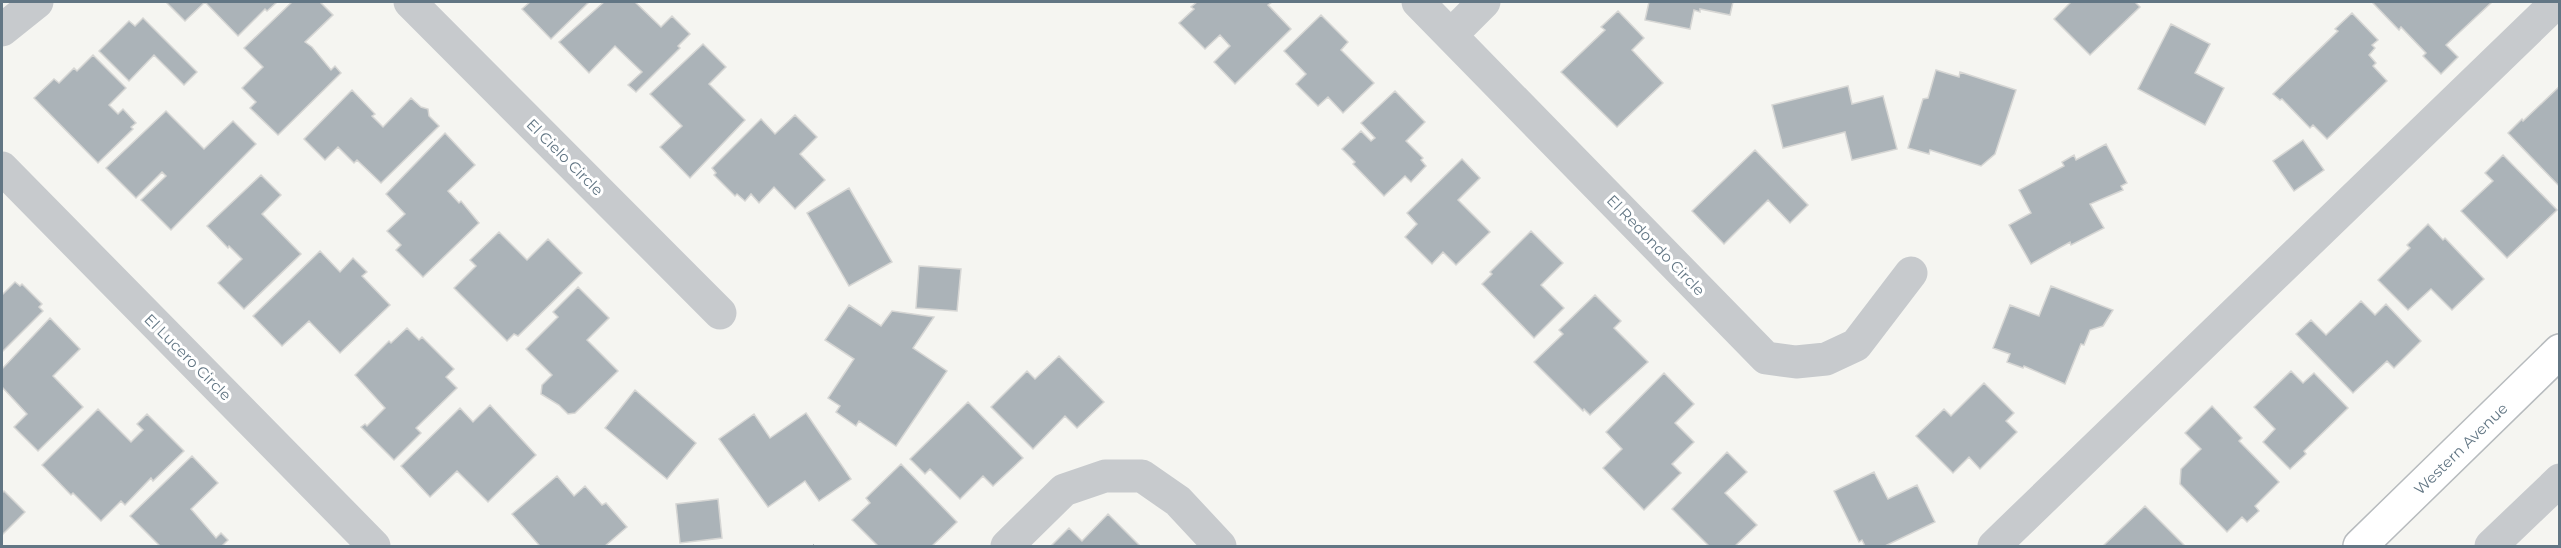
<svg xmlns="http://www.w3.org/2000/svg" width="2561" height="548" font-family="Montserrat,sans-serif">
  <rect width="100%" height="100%" fill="#f5f5f1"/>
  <path fill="#abb3b8" stroke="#d6d6d4" stroke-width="1.5" d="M 166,2 L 277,2 L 267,11 L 265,9 L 238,36 L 205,2 L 185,21 Z
    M 292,2 L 320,2 L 333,15 L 305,42 L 312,47 L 331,70 L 335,66 L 341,73 L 278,135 L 250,108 L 256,102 L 242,88 L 263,67 L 244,48 Z
    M 530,2 L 589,2 L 551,39 L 522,9 Z
    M 604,2 L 635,2 L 661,27 L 672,16 L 690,34 L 678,46 L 680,48 L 636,92 L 628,85 L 642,72 L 615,46 L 589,73 L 559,42 Z
    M 1197,2 L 1272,2 L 1268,5 L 1291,29 L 1235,84 L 1214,62 L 1230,46 L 1220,35 L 1205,49 L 1179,23 L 1194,9 L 1191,7 Z
    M 1649,2 L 1733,2 L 1730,15 L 1700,9 L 1700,12 L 1694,10 L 1690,29 L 1645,20 Z
    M 2068,2 L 2135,2 L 2140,7 L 2090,55 L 2054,19 L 2070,3 Z
    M 2372,2 L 2492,2 L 2446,45 L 2458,57 L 2441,74 L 2423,56 L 2426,53 L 2401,27 L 2399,30 Z
    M 1618,11 L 1644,38 L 1632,50 L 1663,83 L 1617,127 L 1561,72 L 1605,30 L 1601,27 Z
    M 2352,13 L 2378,40 L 2372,45 L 2375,48 L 2369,55 L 2376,63 L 2373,66 L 2387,81 L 2327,139 L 2313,125 L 2310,128 L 2282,99 L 2280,100 L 2273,94 L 2338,31 L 2335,29 Z
    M 1321,15 L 1348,42 L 1341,50 L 1374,83 L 1343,113 L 1328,97 L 1318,106 L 1296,84 L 1306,74 L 1284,51 Z
    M 143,18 L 197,72 L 184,85 L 154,55 L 129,81 L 99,51 L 129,21 L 135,26 Z
    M 2171,24 L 2210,44 L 2195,73 L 2224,88 L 2205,125 L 2138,89 Z
    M 703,44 L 726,67 L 709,84 L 745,120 L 690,178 L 660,147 L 682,126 L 650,94 Z
    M 93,55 L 126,88 L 109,105 L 118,114 L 123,109 L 136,123 L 131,127 L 133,129 L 98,163 L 34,98 L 54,79 L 59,83 L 74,68 L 77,71 Z
    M 1936,70 L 1959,77 L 1960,72 L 2016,90 L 1995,154 L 1981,166 L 1930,150 L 1929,154 L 1908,148 L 1923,99 L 1928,98 Z
    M 1848,86 L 1852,104 L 1883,96 L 1897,149 L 1852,160 L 1845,132 L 1783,148 L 1772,105 Z
    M 2560,86 L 2560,187 L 2508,133 L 2522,119 L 2523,121 Z
    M 352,90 L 375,114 L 372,116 L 383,127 L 411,98 L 421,107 L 428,109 L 429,116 L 439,126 L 381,183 L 357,160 L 354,163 L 338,147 L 325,160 L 304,139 Z
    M 1395,91 L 1425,122 L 1406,141 L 1423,158 L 1421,160 L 1426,166 L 1411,182 L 1405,176 L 1384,196 L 1353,164 L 1355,162 L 1342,149 L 1361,131 L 1371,141 L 1375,138 L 1361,123 Z
    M 166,111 L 204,149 L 233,121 L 256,144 L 171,230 L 141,200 L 166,176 L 162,172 L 136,198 L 106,168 Z
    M 795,115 L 817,137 L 800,154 L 825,180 L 795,209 L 774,187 L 759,203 L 751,194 L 745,201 L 737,194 L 735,196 L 714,175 L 716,173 L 712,168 L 761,119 L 775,134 Z
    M 445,133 L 475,165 L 448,191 L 459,203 L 461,201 L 479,223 L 423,277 L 396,250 L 401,245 L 387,231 L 405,214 L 386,194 Z
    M 2303,140 L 2324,170 L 2294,191 L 2273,161 Z
    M 2106,144 L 2127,183 L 2121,186 L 2123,190 L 2090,204 L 2104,228 L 2071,245 L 2070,242 L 2031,264 L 2009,225 L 2031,213 L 2019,190 L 2064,166 L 2062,162 L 2074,155 L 2076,160 Z
    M 1755,150 L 1808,205 L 1790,223 L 1768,200 L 1724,244 L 1692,211 Z
    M 2503,155 L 2557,210 L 2507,258 L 2461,211 L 2493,181 L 2485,173 Z
    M 1462,159 L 1480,178 L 1458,200 L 1490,232 L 1456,265 L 1443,252 L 1432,264 L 1405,237 L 1417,224 L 1407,213 Z
    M 261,175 L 281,195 L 262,214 L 301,254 L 244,309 L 218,283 L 242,259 L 229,246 L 228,248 L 207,226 Z
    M 849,188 L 892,262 L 849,286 L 807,213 Z
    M 2428,224 L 2443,240 L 2445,238 L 2484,279 L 2452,310 L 2431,289 L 2408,310 L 2378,280 L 2410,248 L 2407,245 Z
    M 1531,231 L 1563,263 L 1541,285 L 1564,308 L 1534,338 L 1482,284 L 1492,274 L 1490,272 Z
    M 499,232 L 527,260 L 548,239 L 582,273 L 518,336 L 514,334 L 507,341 L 454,288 L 476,266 L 470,260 Z
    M 320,251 L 340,272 L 353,258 L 367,272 L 362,276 L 390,305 L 340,353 L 309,321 L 282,346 L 253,316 Z
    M 919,266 L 961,269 L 957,311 L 916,308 Z
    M 15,282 L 20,286 L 22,284 L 42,304 L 39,307 L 43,311 L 2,352 L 2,295 Z
    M 2051,286 L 2113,310 L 2103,326 L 2090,330 L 2084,345 L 2081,344 L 2065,384 L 2024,366 L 2023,368 L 2007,362 L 2010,354 L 1993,348 L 2010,305 L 2039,316 Z
    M 578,287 L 609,318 L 587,340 L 618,371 L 575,413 L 568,414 L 559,405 L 541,394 L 542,385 L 552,375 L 526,349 L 558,317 L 553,312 Z
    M 1595,295 L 1621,321 L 1614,328 L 1648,362 L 1590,415 L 1584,409 L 1583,411 L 1534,362 L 1563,334 L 1559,330 Z
    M 2361,301 L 2375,315 L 2386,304 L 2421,341 L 2394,368 L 2387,361 L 2353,393 L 2296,334 L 2311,320 L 2326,335 Z
    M 849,305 L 881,326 L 892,311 L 934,317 L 913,348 L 947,371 L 896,446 L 859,421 L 856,426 L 836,412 L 840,406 L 828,398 L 854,359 L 825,340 Z
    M 50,318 L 80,349 L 53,376 L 83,407 L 38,451 L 14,427 L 27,414 L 2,387 L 2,369 Z
    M 407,328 L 419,340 L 422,337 L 454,369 L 446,377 L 457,388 L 416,428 L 421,433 L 394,460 L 361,427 L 365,424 L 367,426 L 385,408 L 355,375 L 389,341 L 391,343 Z
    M 1059,356 L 1104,402 L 1077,428 L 1065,416 L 1033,449 L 991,407 L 1027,371 L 1035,379 Z
    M 2291,371 L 2303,383 L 2314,373 L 2348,408 L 2304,451 L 2306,454 L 2290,469 L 2263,442 L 2275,429 L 2254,407 Z
    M 1664,373 L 1694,404 L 1675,423 L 1694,442 L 1672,464 L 1681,473 L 1644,510 L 1603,468 L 1622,449 L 1606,432 Z
    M 1984,383 L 2014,413 L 2006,421 L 2017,432 L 1980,469 L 1969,457 L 1953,473 L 1916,436 L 1944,409 L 1951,416 Z
    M 635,390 L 696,443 L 667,479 L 605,428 Z
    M 968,402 L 1023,458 L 993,486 L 983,476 L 960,499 L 930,469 L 925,474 L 910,459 Z
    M 490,405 L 536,455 L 488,502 L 457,471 L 430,497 L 401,466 L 460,408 L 473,422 Z
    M 2212,406 L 2242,438 L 2239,441 L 2279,482 L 2255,506 L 2259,511 L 2247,522 L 2242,517 L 2227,532 L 2180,484 L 2181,469 L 2201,449 L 2185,433 Z
    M 98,409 L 131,442 L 143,430 L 137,424 L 147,414 L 184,451 L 153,481 L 151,478 L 125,505 L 121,501 L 101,521 L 73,493 L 71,495 L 42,465 Z
    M 806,413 L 851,479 L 819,501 L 805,481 L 768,507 L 719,439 L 754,414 L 770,438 Z
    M 1727,452 L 1747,472 L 1725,493 L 1757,525 L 1735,546 L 1709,546 L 1672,509 Z
    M 192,456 L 218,483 L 191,509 L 216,538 L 221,533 L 228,540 L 222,546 L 160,546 L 130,516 Z
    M 901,464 L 957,522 L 932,546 L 878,546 L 852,520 L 870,503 L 866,498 Z
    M 1874,472 L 1888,499 L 1917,485 L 1935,522 L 1885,546 L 1865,546 L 1862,540 L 1859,542 L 1834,491 Z
    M 557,476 L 574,496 L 585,486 L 602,505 L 606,503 L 627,527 L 605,546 L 537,546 L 539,545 L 512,514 Z
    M 4,491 L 25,512 L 2,535 L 2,493 Z
    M 718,499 L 722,538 L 680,543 L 676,504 Z
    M 2145,506 L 2185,546 L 2103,546 Z
    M 1108,514 L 1140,546 L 1051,546 L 1069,528 L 1082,541 Z"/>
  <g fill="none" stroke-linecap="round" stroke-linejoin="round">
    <g stroke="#b7bbbe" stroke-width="36">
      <g id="major">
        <path id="s1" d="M 2360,546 L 2560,351"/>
      </g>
    </g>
    <path stroke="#bec0c2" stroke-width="4" stroke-dasharray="3 3" stroke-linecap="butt" d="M 813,546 L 814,546"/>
    <path stroke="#c7cacd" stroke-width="33" d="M 410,2 L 720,313
      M 1418,2 L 1766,358 L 1796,362 L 1826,359 L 1856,345 L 1911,273
      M 2,30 L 37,2
      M 1451,35 L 1484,2
      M 2,168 L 374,546
      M 1007,546 L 1064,490 L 1105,476 L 1142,476 L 1178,501 L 1220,546
      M 1994,546 L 2557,2
      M 2491,546 L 2560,480"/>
    <use href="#major" stroke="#fff" stroke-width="33"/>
  </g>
  <g text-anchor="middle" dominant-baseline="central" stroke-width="6" stroke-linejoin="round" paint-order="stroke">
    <g font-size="15" fill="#627684" stroke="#fff">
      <text transform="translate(565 157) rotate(45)">El Cielo Circle</text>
      <text transform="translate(1656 245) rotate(46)">El Redondo Circle</text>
      <text transform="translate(188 357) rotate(45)">El Lucero Circle</text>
      <text stroke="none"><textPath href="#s1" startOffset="140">Western Avenue</textPath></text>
    </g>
  </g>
  <rect width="2561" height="548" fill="none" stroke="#627684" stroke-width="6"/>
</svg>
